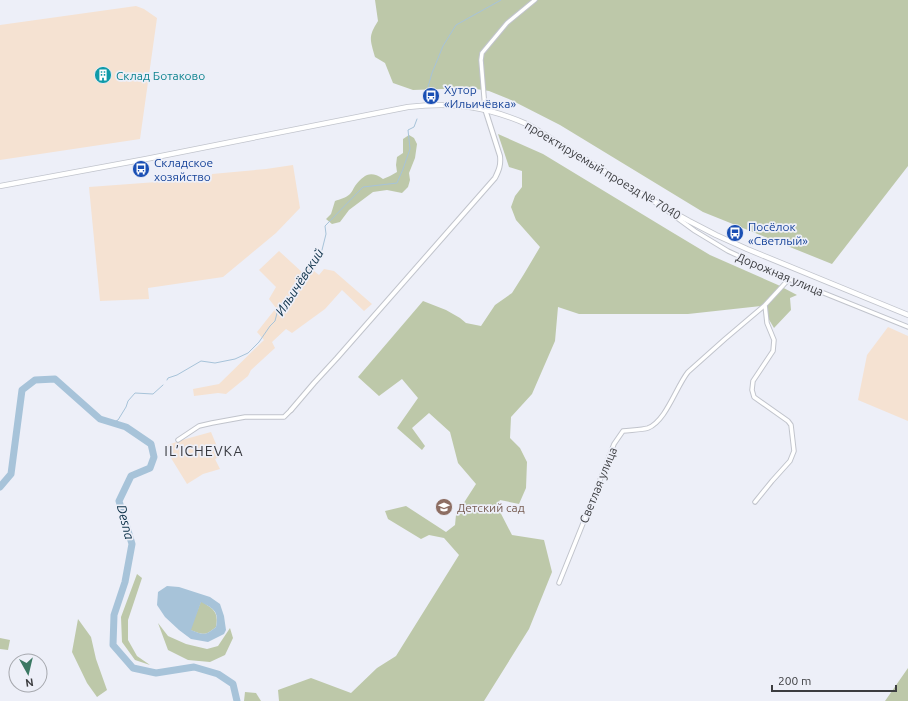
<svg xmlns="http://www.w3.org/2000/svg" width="908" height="701" font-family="Ubuntu,sans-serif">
  <rect width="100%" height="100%" fill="#edeff8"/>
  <path fill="#f5e2d2" d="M 136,6 L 144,9 L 157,18 L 140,139 L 0,160 L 0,25 Z
    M 293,165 L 300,208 L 276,233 L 223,277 L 148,288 L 149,299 L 100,301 L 89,187 L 211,178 L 212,174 L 266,169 Z
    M 279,251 L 303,273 L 316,252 L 322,257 L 314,271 L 319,275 L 324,269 L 334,271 L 372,304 L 364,311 L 342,290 L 325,309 L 292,333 L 286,329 L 272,342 L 275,348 L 251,370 L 248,376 L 226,394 L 218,393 L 194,396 L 193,389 L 219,384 L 264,340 L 257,332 L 276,308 L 269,299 L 276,287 L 259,270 Z
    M 888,327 L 908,336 L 908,421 L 858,400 L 867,355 Z
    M 211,432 L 221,456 L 215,459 L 220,469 L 203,474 L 187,484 L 171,458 L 168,445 L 182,440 Z"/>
  <path fill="#bdc8a9" d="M 375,0 L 908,0 L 908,166 L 832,264 L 703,212 L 560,125 L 511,100 L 489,91 L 470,88 L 413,90 L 393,83 L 385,63 L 375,57 C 370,39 368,37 378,21 Z
    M 498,134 L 543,154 L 670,231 L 710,255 L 778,285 L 797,295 L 790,298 L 791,310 L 774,328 L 761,306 L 688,314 L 579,314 L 558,307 L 555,341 L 532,394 L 511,417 L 510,438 L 520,448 L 527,462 L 526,488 L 519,504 L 500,500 L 497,506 L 512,535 L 544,540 L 552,572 L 529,629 L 484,701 L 279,701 L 278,690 L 311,678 L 351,693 L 377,668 L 396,656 L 459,555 L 444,538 L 429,535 L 421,539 L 388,519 L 385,511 L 406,506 L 446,532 L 455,525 L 456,515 L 476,484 L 458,463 L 450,432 L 429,413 L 412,428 L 425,446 L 422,450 L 397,428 L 418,398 L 402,379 L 379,396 L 358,377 L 423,301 L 446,310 L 460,318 L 466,323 L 481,326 L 495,305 L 512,293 L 524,274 L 540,247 L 516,220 L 511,207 L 515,196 L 522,187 L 522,171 L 509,167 Z
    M 409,135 L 414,138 L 417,144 L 415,158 L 409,173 L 410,180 L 408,187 L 402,193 L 387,190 L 373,192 L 349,210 L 340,222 L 332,224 L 326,219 L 331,214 L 335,201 C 340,199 346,198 350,194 C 352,192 353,189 355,186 C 364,175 370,170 383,179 L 390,176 L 397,172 L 396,165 L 397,157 L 403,153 L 403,139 Z
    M 137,574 L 142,578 L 128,620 L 128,640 L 137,656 L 150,665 L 135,660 L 122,642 L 121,617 Z
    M 201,601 C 213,609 219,611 216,627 C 205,636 204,635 190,630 Z
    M 78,619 L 91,637 L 96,659 L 107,690 L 97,697 L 87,683 L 72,652 Z
    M 158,623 L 168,636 L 186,644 L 207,649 L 218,646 L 230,628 L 233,638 L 225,655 L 210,662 L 188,660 L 168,650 Z
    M 0,638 L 10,640 L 8,650 L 0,649 Z
    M 908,668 L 908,701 L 885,701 Z
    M 245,692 L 256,693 L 261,701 L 244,701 Z"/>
  <path fill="#a7c3d9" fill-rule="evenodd" d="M 167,586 L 179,587 L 210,597 L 220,604 L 224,616 L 226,630 L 224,634 L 208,642 L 191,639 L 179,630 L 165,617 L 157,605 L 158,592 ZM 201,602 C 214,609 219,611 216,627 C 205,636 203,635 191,630 Z"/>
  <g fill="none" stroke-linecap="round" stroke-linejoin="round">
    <path stroke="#a7c3d9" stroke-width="1" d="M 428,87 L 432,73 L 443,46 L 456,25 L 501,0
      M 167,380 L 168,378 L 177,375 L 201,361 L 215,363 L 235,359 L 248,353 L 259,342 L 270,326 L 275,321 L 277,313 L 283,308 L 289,299 L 295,288 L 303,280 L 322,250 L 326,234 L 325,226 L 363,187 L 397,183 L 403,169 L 410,149 L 408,130 L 414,127 L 417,119
      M 112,423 L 118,420 L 126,407 L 128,401 L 135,393 L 153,394 L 163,385"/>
    <path stroke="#a7c3d9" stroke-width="7" d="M 0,487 L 11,474 L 22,390 L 35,380 L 55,379 L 100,419 L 126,427 L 151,444 L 154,457 L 150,468 L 131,476 L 119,501 L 132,544 L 125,582 L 114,615 L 113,645 L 133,668 L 156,673 L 194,667 L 218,674 L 233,684 L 237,701"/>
    <g stroke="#c1c4cc" stroke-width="5.5">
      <path id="minor" d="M 485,109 L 481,60 L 482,53 L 507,23 L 535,0
        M 669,212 L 695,231 L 728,251 L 789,279 L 908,327
        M 178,440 L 199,426 L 212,423 L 245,417 L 284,417 L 291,410
        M 755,502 L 772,481 L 790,461 L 794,451 L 791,425 L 788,421 L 754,397 L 752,390 L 753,381 L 773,351 L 774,340 L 767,323 L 765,305 L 789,279
        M 559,583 L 588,511 L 614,444 L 623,431 C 631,430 642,430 648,428 C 666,421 676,387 688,372 L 725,339 L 765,305"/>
    </g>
    <g stroke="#c1c4cc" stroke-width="6">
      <path id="tertiary" d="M 291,410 L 314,383 L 337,358 L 495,178 C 499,170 501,165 500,156 L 485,109"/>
    </g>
    <g stroke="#c1c4cc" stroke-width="6">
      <path id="secondary" d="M 0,186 L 146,159 L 408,107 C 454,102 486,106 529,125 L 660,205 L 689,221 L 716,235 L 747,249 L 908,315"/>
    </g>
    <use href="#minor" stroke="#fff" stroke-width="3.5"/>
    <use href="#tertiary" stroke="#fff" stroke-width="4"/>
    <use href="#secondary" stroke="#fff" stroke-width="4.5"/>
  </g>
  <defs>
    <g id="building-disc" transform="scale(0.9)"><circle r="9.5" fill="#0f9aa8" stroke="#edeff8"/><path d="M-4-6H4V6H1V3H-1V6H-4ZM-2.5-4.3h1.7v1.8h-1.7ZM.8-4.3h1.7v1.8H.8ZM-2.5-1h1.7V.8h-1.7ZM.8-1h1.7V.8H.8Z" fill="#fff"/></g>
    <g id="bus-disc" transform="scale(0.9)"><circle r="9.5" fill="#1a4fb4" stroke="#edeff8"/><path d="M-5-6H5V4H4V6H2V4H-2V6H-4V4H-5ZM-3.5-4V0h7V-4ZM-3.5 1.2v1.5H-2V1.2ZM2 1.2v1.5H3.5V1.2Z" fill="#fff"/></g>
    <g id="school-disc" transform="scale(0.9)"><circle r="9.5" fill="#8d6e63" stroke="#edeff8"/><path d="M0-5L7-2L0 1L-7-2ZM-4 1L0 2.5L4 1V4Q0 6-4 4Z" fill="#fff"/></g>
  </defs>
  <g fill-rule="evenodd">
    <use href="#building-disc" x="103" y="75"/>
    <use href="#bus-disc" x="431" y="96"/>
    <use href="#bus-disc" x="141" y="169"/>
    <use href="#bus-disc" x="735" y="233"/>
    <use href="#school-disc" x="444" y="507"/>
  </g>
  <g text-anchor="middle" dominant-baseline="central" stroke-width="3.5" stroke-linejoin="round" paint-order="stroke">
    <g font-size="12" fill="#0d838f" stroke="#edeff8" text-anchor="start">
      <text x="116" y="75">Склад Ботаково</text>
    </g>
    <g font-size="12" fill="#164399" stroke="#edeff8" text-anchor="start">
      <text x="444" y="89">Хутор<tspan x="444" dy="14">«Ильичёвка»</tspan></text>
      <text x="154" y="162">Складское<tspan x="154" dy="14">хозяйство</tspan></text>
      <text x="748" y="226">Посёлок<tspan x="748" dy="14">«Светлый»</tspan></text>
    </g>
    <g font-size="12" fill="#3c3d40" stroke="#edeff8">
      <text transform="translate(603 170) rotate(31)">проектируемый проезд № 7040</text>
      <text transform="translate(780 274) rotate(23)">Дорожная улица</text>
      <text transform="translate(598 485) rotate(-68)">Светлая улица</text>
    </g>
    <g font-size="12" fill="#785e54" stroke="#edeff8" text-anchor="start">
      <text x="457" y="507">Детский сад</text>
    </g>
    <g font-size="13" font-style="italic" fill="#082d45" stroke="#edeff8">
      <text transform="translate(299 282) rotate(-57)">Ильичёвский</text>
      <text transform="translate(126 522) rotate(76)">Desna</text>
    </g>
    <g font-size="14" letter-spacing="1" fill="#37393f" stroke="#edeff8">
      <text x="204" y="451">IL’ICHEVKA</text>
    </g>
  </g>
  <g transform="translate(28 673) rotate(172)"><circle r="19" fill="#edeff8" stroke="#a6a8ae"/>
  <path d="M0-3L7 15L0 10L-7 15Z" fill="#3b7863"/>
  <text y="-6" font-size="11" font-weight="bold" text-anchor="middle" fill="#3c3d40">N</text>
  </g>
  <path d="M772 685v6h124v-6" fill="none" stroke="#3c3d40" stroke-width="2"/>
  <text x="778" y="685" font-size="12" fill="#3c3d40" stroke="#edeff8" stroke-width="3" paint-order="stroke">200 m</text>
</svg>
